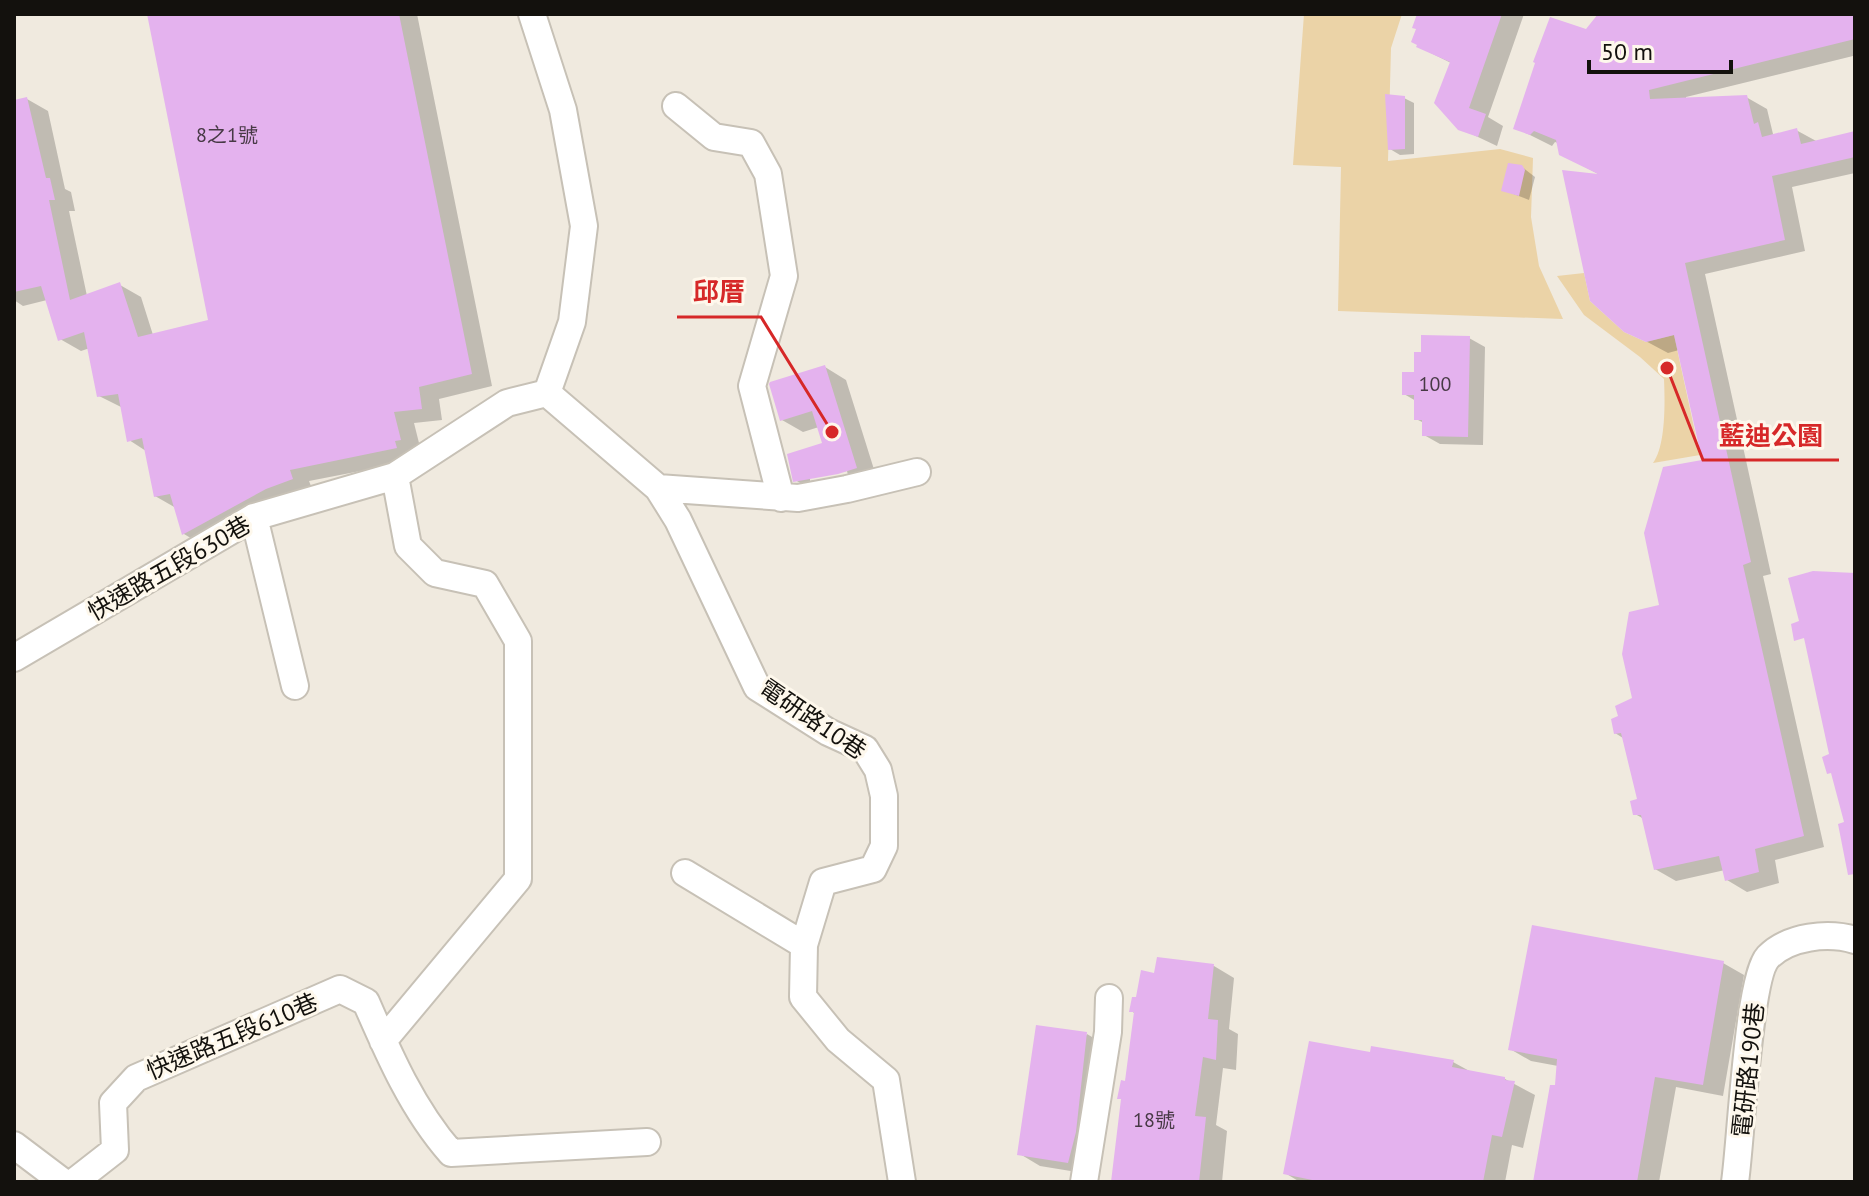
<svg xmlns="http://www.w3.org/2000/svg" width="1869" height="1196" font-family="'PT Sans','Noto Sans TC',sans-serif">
  <rect width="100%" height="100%" fill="#f0eadf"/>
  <path fill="#ebd3a7" d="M 1304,14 L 1402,14 L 1391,48 L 1388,161 L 1500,149 L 1533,158 L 1531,217 L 1539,266 L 1563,319 L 1338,311 L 1341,167 L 1293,165 Z
    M 1584,273 L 1590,301 L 1624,332 L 1646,342 L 1674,335 L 1700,455 L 1653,463 C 1666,446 1665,401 1664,379 L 1640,357 L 1584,315 L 1557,276 Z"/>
  <path fill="#0003" fill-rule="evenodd" d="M 149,14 L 417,14 L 492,386 L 439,399 L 442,420 L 414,423 L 421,451 L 417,460 L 309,481 L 313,491 L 204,546 L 184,534 L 176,508 L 155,496 L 146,451 L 129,440 L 123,408 L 99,396 L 90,348 L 81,351 L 60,339 L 47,300 L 23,306 L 14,300 L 14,102 L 27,99 L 48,111 L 65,189 L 71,192 L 75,211 L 69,211 L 87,296 L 120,285 L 141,297 L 153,335 L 211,322 Z
    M 1419,14 L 1524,14 L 1488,117 L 1503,126 L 1497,146 L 1459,128 L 1451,63 L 1419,47 Z
    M 1597,14 L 1855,14 L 1855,65 L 1853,56 L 1686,97 L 1686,99 L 1746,97 L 1767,109 L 1773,134 L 1776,135 L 1796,130 L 1818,142 L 1855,133 L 1855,173 L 1792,187 L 1805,251 L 1705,274 L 1771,574 L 1763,576 L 1824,847 L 1775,860 L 1779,883 L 1747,892 L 1727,880 L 1725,870 L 1676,881 L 1655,869 L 1644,819 L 1635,814 L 1639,801 L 1623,738 L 1615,733 L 1620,717 L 1634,700 L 1704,462 L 1679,350 L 1668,353 L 1625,330 L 1602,176 L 1561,154 L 1558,143 L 1555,142 L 1552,146 L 1516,128 L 1592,33 Z
    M 1404,98 L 1414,103 L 1414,154 L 1400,155 L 1390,149 Z
    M 1522,167 L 1535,177 L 1529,200 L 1503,190 Z
    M 1469,338 L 1485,347 L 1483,445 L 1440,444 L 1424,435 L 1424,423 L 1416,419 L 1416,401 L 1404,394 L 1416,375 Z
    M 825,367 L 846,380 L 877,479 L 816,492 L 795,480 L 824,444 L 819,427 L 803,432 L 782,420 ZM 847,471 L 848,475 L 810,481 L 810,477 Z
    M 1723,963 L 1744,975 L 1723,1096 L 1676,1087 L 1659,1182 L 1535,1182 L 1557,1086 L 1558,1066 L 1531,1061 L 1510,1049 Z
    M 1214,966 L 1234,978 L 1229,1029 L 1238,1034 L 1236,1070 L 1223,1068 L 1216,1125 L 1227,1131 L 1222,1182 L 1113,1182 L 1136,1014 L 1131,1011 L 1156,975 Z
    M 1087,1034 L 1107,1046 L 1089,1174 L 1040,1166 L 1020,1154 Z
    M 1371,1055 L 1453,1062 L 1473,1073 L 1505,1079 L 1535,1095 L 1523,1148 L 1512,1145 L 1505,1182 L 1300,1182 L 1285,1173 Z"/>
  <path fill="#e4b2ee" d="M 147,14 L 399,14 L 472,374 L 419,387 L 422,409 L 394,412 L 401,440 L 395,441 L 397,448 L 290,470 L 293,479 L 266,489 L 182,535 L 170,494 L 154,497 L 142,438 L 127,442 L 118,394 L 97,397 L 84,332 L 58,341 L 41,286 L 14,292 L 14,100 L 27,97 L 46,178 L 50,178 L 55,200 L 49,200 L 70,300 L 120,282 L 138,337 L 208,320 Z
    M 1417,14 L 1502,14 L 1469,108 L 1486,114 L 1478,137 L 1458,130 L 1434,103 L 1450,62 L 1416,47 L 1417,45 L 1411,42 L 1416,29 L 1412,28 Z
    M 1598,14 L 1855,14 L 1855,39 L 1649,90 L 1650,99 L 1747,95 L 1754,124 L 1758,122 L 1762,137 L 1797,128 L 1801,144 L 1855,131 L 1855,157 L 1772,176 L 1785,240 L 1685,263 L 1751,562 L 1743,565 L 1804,836 L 1755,849 L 1759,872 L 1725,881 L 1719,856 L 1654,870 L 1641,815 L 1633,815 L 1630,801 L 1637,799 L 1621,733 L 1614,734 L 1611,719 L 1618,716 L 1615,706 L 1632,698 L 1622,654 L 1629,612 L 1659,605 L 1644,533 L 1663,467 L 1702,460 L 1674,335 L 1646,342 L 1624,332 L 1590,301 L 1562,170 L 1598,174 L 1559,155 L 1556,140 L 1534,131 L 1530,135 L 1513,129 L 1535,63 L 1533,62 L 1550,17 L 1586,29 Z
    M 1385,94 L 1405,96 L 1405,149 L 1388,150 Z
    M 1508,163 L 1522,165 L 1525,170 L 1519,196 L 1501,191 Z
    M 1421,335 L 1470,336 L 1468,437 L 1422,436 L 1422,420 L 1414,420 L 1414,395 L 1402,395 L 1402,372 L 1414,372 L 1414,352 L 1421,352 Z
    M 825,365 L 857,468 L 838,474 L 793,482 L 787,454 L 822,443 L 812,411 L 780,421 L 769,384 L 770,382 Z
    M 1813,571 L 1855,573 L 1855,874 L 1848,875 L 1838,824 L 1844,822 L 1831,773 L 1827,774 L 1822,757 L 1829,754 L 1804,638 L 1794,641 L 1791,624 L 1799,621 L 1788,578 Z
    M 1532,925 L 1724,961 L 1703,1085 L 1655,1077 L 1637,1182 L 1533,1182 L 1550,1085 L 1555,1085 L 1557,1059 L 1508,1050 Z
    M 1157,957 L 1214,964 L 1208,1019 L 1218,1020 L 1216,1060 L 1203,1057 L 1195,1116 L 1206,1117 L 1199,1182 L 1111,1182 L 1121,1099 L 1117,1099 L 1121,1080 L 1125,1081 L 1134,1012 L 1129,1012 L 1132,997 L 1136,997 L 1141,970 L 1154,973 Z
    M 1036,1025 L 1087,1032 L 1076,1132 L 1068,1163 L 1017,1155 Z
    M 1309,1041 L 1370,1052 L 1371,1046 L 1454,1060 L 1452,1067 L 1505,1077 L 1505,1080 L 1515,1081 L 1502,1137 L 1492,1135 L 1483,1182 L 1322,1182 L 1283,1174 Z"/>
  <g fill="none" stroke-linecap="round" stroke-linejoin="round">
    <g stroke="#c7c1b6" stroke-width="30">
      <path id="minor" d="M 532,14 L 563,110 L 584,226 L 572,322 L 547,393
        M 676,106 L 714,137 L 751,143 L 768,174 L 784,276 L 752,386 L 781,498
        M 547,393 L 658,488 L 678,520 L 757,687 L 828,732 L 865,749 L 878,770 L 884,796 L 884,846 L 873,869 L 823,882 L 804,945 L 803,997 L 838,1040 L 886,1080 L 902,1182
        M 658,488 L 798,498 L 847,489 L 917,472
        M 254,517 L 295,686
        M 14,658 L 254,517 L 395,476 L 507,403 L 547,393
        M 685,873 L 804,945
        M 383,1041 L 518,879 L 518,641 L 485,584 L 435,573 L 408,546 L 395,476
        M 14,1145 L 63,1182
        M 74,1182 L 115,1150 L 113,1103 L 136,1078 L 340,989 L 366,1002 C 389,1055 413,1110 451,1153 L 647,1142
        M 1084,1182 L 1108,1032 L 1109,998
        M 1735,1182 C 1741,1142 1748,978 1768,957 C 1789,936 1828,932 1855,940"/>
    </g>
    <use href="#minor" stroke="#fff" stroke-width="26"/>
  </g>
  <g text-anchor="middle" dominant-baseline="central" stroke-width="6" stroke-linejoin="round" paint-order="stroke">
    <g font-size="20" fill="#473945">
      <text x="227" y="135">8之1號</text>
      <text x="1435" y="384">100</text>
      <text x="1154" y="1120">18號</text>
    </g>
    <g font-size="24" fill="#13110d" stroke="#fef8ec">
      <text transform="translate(169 568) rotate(-30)">快速路五段630巷</text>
      <text transform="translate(813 719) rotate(34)">電研路10巷</text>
      <text transform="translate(232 1036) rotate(-23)">快速路五段610巷</text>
      <text transform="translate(1748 1070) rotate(-84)">電研路190巷</text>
    </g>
  </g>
  <path fill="none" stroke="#d62828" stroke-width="3" d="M832 432L761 317H677M1667 368L1703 460H1839"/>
  <g fill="#d62828" stroke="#fef8ec" stroke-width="3">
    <circle cx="832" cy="432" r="8"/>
    <circle cx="1667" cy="368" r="8"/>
  </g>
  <g font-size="26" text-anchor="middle" font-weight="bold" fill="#d62828" stroke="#fef8ec" stroke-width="6" stroke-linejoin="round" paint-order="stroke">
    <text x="719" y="301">邱厝</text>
    <text x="1771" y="445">藍迪公園</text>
  </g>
  <rect width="1869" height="1196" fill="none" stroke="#13110d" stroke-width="32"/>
  <path d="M1589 60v12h142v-12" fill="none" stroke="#13110d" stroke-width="4"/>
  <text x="1601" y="60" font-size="24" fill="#13110d" stroke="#fef8ec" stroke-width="6" paint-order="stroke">50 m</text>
</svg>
